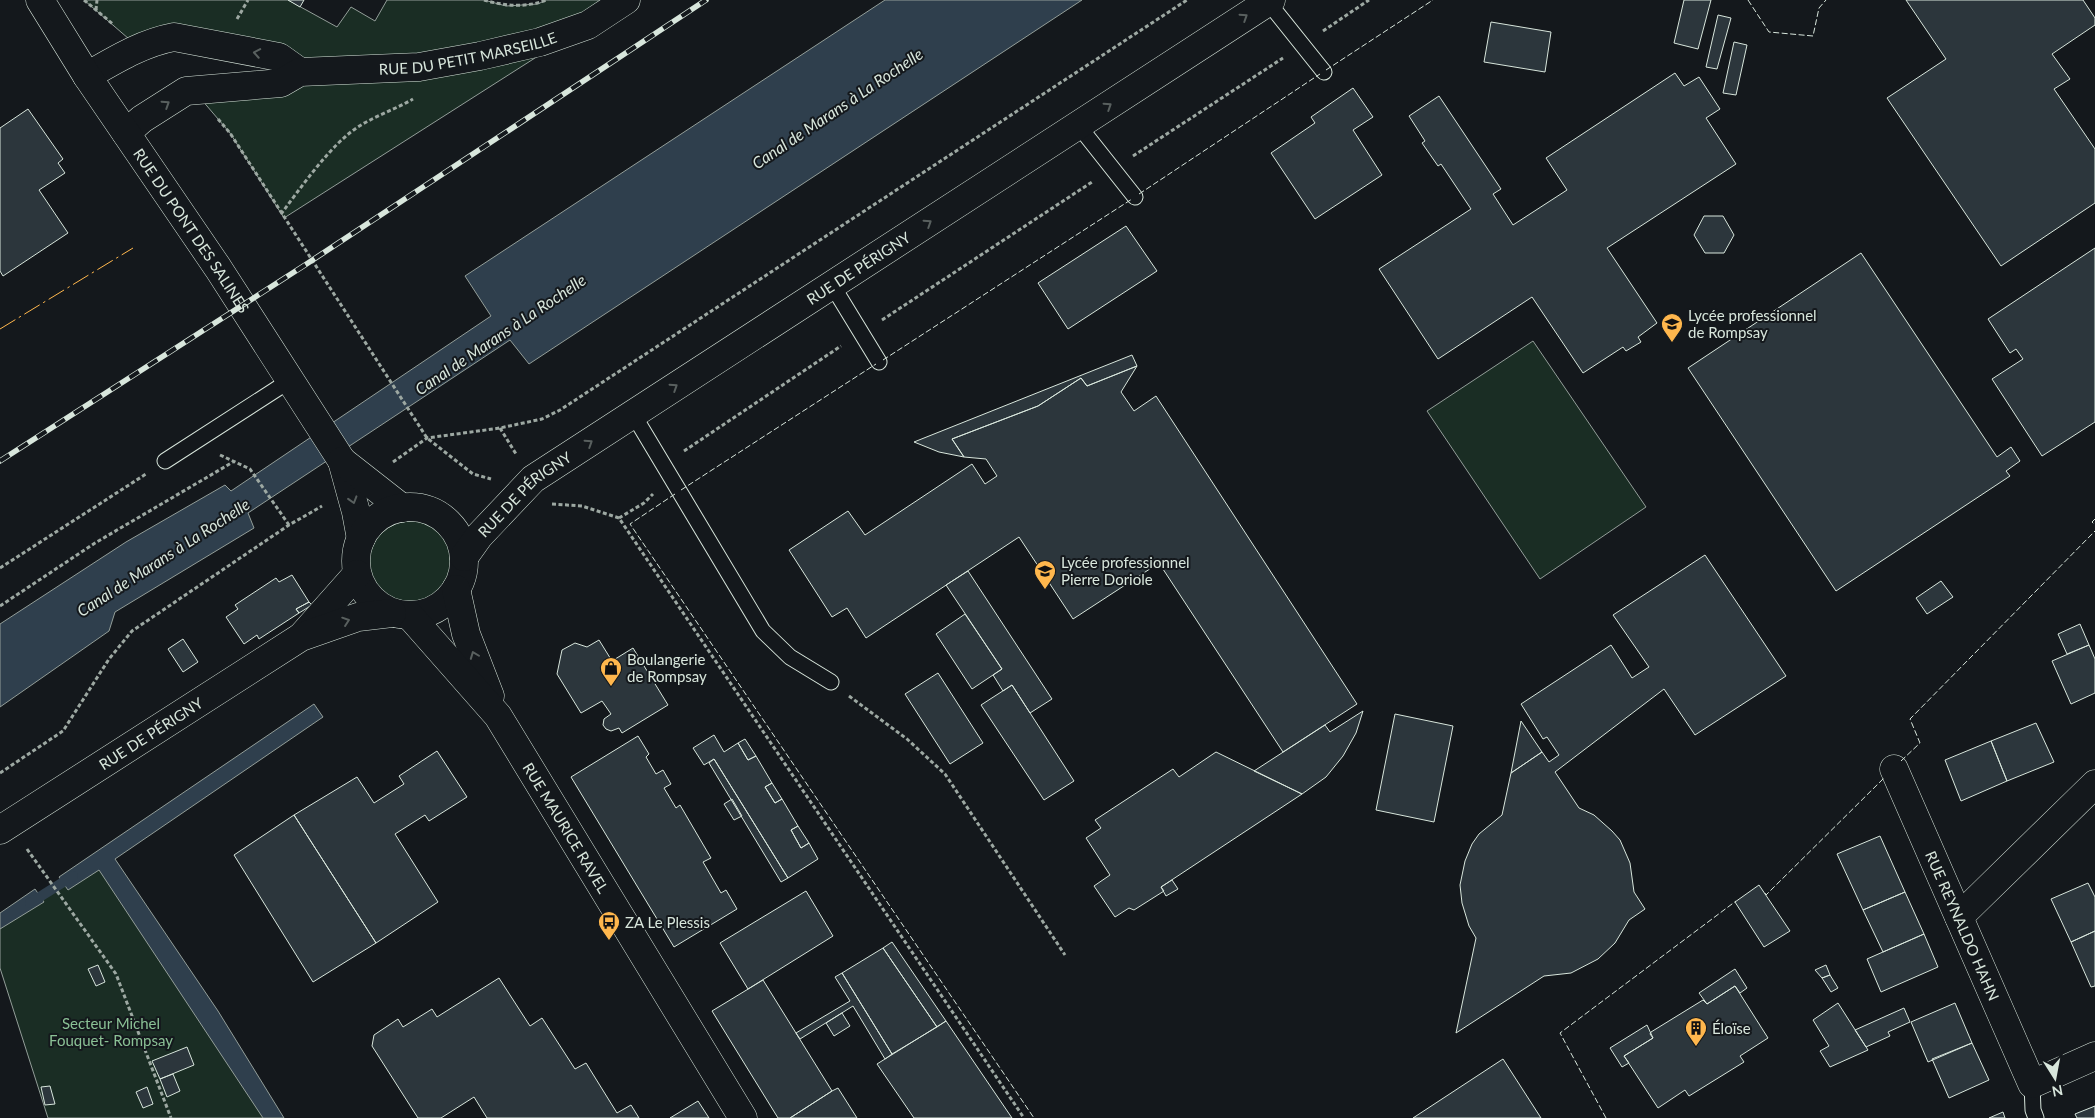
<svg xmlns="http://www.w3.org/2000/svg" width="2095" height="1118" font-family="Lato,sans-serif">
  <rect width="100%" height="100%" fill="#14181c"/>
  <path fill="#1a2d24" stroke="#939e99" d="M 84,0 L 288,0 L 337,27 L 351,7 L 375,21 L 387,0 L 484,0 L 506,6 L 538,4 L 546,0 L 626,0 L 284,218 L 230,133 L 201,99 L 300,72 L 129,39 Z
    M 1533,341 L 1646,507 L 1540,579 L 1427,411 Z
    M369 563a42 42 0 1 1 84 0a42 42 0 1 1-84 0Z
    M 101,859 L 271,1118 L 48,1118 L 0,968 L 0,928 Z"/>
  <path fill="#2f3f4d" stroke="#939e99" d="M 885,0 L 1082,0 L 529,364 L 510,340 L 248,513 L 254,528 L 115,612 L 109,631 L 0,707 L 0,624 L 126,542 L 225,485 L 231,491 L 491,316 L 465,276 Z
    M 314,704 L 323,717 L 115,859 L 218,1011 L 284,1118 L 263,1118 L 99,870 L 68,890 L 59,877 Z
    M 35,889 L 44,902 L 0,929 L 0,913 Z"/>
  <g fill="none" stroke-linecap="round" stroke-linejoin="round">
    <path stroke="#2f3f4d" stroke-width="10" d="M 30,903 L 73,876"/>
  </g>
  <path fill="#2c363c" stroke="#d8e6dc" d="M 288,0 L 304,0 L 300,7 Z
    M 1684,0 L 1711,0 L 1698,49 L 1674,43 Z
    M 1906,0 L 2083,0 L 2095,18 L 2095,25 L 2052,54 L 2070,79 L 2054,89 L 2095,149 L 2095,203 L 2001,266 L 1887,98 L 1946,59 Z
    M 1718,15 L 1731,18 L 1717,69 L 1706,67 Z
    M 1491,22 L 1551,32 L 1545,72 L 1484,62 Z
    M 1734,42 L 1747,45 L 1736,95 L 1723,93 Z
    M 1675,73 L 1684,86 L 1699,77 L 1720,109 L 1706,118 L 1736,164 L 1607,248 L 1657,323 L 1638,337 L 1641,342 L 1626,351 L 1623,347 L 1583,373 L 1532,297 L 1438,359 L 1379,269 L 1471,209 L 1441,164 L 1438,166 L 1422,143 L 1425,141 L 1409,116 L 1439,96 L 1501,189 L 1493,194 L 1513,225 L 1567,190 L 1546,158 Z
    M 1353,88 L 1373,117 L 1353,130 L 1382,175 L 1315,219 L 1271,153 L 1315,123 L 1311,117 Z
    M 28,109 L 63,159 L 58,163 L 65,173 L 39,190 L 68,233 L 3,276 L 0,271 L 0,128 Z
    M 1704,216 L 1723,216 L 1734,235 L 1724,253 L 1705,253 L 1694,235 Z
    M 1126,226 L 1157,271 L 1068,329 L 1038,283 Z
    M 2095,248 L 2095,422 L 2042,456 L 1992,379 L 2023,359 L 2016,349 L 2010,353 L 1988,319 Z
    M 1861,253 L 1997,457 L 2011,447 L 2020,461 L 2006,471 L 2010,476 L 1836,591 L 1688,368 Z
    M 1132,355 L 1137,366 L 1087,386 L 1081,378 L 1038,406 L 952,439 L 964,457 L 939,452 L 914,442 Z
    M 1137,366 L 1121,392 L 1134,411 L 1156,396 L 1357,704 L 1283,752 L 1159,563 L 1073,619 L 1019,537 L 866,638 L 847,608 L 832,617 L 789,550 L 848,511 L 865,535 L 972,464 L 985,484 L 997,476 L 986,459 L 964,457 L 952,439 L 1038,406 L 1081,378 L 1087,386 Z
    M 1705,555 L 1786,676 L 1695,735 L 1664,689 L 1555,772 L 1579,808 L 1594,815 L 1612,831 L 1620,840 L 1630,863 L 1634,892 L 1645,909 L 1629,920 L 1615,943 L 1598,959 L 1571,973 L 1544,976 L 1456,1033 L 1476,938 L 1469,926 L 1462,903 L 1460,885 L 1465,861 L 1472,844 L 1479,834 L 1502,815 L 1511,773 L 1542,752 L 1549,762 L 1559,755 L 1547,737 L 1543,739 L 1521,704 L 1611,645 L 1632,678 L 1649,667 L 1613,615 Z
    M 968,571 L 1052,699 L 1030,713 L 1012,685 L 1003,691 L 993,675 L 1002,669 L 946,585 Z
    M 292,575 L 309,602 L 296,609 L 299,613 L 259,639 L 257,635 L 244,644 L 226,617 L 238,609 L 235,605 L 276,578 L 279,582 Z
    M 1941,581 L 1953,597 L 1927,614 L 1916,598 Z
    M 309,602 L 312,605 L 299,613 L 296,609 Z
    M 965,614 L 1002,669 L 972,689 L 936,634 Z
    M 2080,624 L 2089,645 L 2067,654 L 2058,634 Z
    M 183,639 L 198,662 L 183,672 L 168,649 Z
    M 599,640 L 612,661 L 633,648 L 668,705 L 622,733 L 619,728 L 611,731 L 606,729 L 603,725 L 604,719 L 611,714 L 602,701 L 581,713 L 557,674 L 562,650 L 575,643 L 587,647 Z
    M 2089,645 L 2095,659 L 2095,693 L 2071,704 L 2052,661 Z
    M 938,673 L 983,743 L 950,764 L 905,694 Z
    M 1012,685 L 1074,781 L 1044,800 L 981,705 Z
    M 1363,711 L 1356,733 L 1343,756 L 1326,777 L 1302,794 L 1254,771 L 1325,725 L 1330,732 Z
    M 1395,714 L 1453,726 L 1434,822 L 1376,810 Z
    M 1521,721 L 1542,752 L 1511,773 Z
    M 2036,723 L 2054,762 L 2007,781 L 1991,741 Z
    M 714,735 L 724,752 L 738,743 L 748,760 L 756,756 L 772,783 L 765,787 L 775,803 L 782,799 L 798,826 L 791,830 L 801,848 L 809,843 L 818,859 L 788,878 L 714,759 L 704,765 L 693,748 Z
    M 638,736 L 649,754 L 646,757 L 656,774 L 663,770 L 671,784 L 664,788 L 676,808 L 680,805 L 711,858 L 703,862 L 721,893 L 726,890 L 737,909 L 674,947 L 571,777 Z
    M 745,739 L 756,756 L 748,760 L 738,743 Z
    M 1991,741 L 2007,781 L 1961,801 L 1945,760 Z
    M 437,751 L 467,797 L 429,821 L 425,815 L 395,834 L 438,902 L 376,943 L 294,815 L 357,777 L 374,803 L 404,784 L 399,776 Z
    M 1216,752 L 1302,794 L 1161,887 L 1164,891 L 1134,910 L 1129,908 L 1115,917 L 1094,886 L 1110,875 L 1086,838 L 1101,828 L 1095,820 L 1173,769 L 1179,777 Z
    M 714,759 L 788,878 L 781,882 L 709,763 Z
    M 772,783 L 782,799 L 775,803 L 765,787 Z
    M 732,799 L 742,816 L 734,820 L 724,804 Z
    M 294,815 L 376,943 L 313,982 L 234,855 Z
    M 798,826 L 809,843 L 801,848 L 791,830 Z
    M 1880,836 L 1905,892 L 1863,910 L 1837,854 Z
    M 1172,880 L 1178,889 L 1166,896 L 1161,887 Z
    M 2088,883 L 2095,897 L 2095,931 L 2071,942 L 2051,899 Z
    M 1759,885 L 1790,931 L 1764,947 L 1735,902 Z
    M 806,891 L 833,936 L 748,989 L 720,943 Z
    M 1905,892 L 1924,934 L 1883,952 L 1863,910 Z
    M 2095,931 L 2095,986 L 2091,987 L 2071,942 Z
    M 1924,934 L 1938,967 L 1881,992 L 1867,959 Z
    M 892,942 L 946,1021 L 937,1027 L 883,948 Z
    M 883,948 L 937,1027 L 892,1054 L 842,973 Z
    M 98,965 L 105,982 L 96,986 L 88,969 Z
    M 1826,965 L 1830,975 L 1822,978 L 1815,970 Z
    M 1735,969 L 1747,988 L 1740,993 L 1735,986 L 1707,1004 L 1699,993 Z
    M 842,973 L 892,1054 L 885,1059 L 853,1006 L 800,1039 L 796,1033 L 850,1001 L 835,977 Z
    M 1830,975 L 1838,988 L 1831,992 L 1822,978 Z
    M 499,978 L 530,1026 L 542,1018 L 575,1069 L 586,1063 L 617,1113 L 631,1105 L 639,1118 L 487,1118 L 474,1097 L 441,1118 L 418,1118 L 372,1046 L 374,1035 L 398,1019 L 403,1027 L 432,1009 L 437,1017 Z
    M 763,980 L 832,1091 L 790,1118 L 778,1118 L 712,1011 Z
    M 1735,986 L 1768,1038 L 1740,1056 L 1744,1062 L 1689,1096 L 1685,1090 L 1658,1108 L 1624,1056 L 1653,1038 L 1650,1034 L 1651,1032 L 1703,1000 L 1707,1004 Z
    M 1838,1003 L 1868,1050 L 1830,1067 L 1820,1051 L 1829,1046 L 1813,1020 Z
    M 1955,1003 L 1972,1043 L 1928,1062 L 1911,1022 Z
    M 1904,1008 L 1910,1022 L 1888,1032 L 1890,1036 L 1866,1047 L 1855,1030 Z
    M 842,1013 L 850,1026 L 834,1036 L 826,1023 Z
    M 946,1021 L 1012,1118 L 914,1118 L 877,1064 Z
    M 1647,1025 L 1653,1038 L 1624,1056 L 1629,1063 L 1622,1067 L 1610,1048 Z
    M 1972,1043 L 1989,1080 L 1949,1098 L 1932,1059 Z
    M 187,1047 L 194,1065 L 160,1079 L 152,1061 Z
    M 1503,1059 L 1541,1118 L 1413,1118 Z
    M 173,1074 L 180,1091 L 167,1097 L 160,1079 Z
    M 50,1086 L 55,1104 L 45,1105 L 41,1087 Z
    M 147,1087 L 153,1104 L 143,1108 L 136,1092 Z
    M 838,1088 L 857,1118 L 790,1118 L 832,1091 Z
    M 698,1101 L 709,1118 L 670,1118 Z
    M 2095,1106 L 2095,1118 L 2077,1118 L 2075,1114 Z
    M 2003,1112 L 2005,1118 L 1989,1118 Z"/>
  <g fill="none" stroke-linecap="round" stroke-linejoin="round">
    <g stroke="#d8e6dc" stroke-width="17">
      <path id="service" d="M 1268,2 L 1324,72
        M 1078,125 L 1135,197
        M 832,285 L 879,362
        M 633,414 L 763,631 L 790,657 L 831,682
        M 165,461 L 289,381
        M 2032,1084 L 2033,1110 L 2036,1118"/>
    </g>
    <g stroke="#d8e6dc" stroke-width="29">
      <g id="minor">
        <path d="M 87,76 C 115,60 142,43 174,37 L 279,57 L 300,72"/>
        <path id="s1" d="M 126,133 L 142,119 L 186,91 L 281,83 L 300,72 L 419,67 L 480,56 L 540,42 L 588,25 L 626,0"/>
        <path id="s2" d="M 1894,769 L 2032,1084 L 2095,1056"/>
        <path d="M 1959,917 L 2095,784"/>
      </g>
    </g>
    <g stroke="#d8e6dc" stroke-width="29">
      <g id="tertiary">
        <path id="s3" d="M 40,0 L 87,76 L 218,268 L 342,461 L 356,512 L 361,539"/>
        <path d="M 342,461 L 402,508"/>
        <circle cx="410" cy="561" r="54"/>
        <path id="s4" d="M 464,557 L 479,536 L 533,479 L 1271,0"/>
        <path d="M 456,589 L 466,634 L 490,696"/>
        <path id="s5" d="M 410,616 L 498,716 L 743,1118"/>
        <path d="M 302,636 L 357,574"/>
        <path id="s6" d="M 0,830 L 301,637 L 358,617 L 392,613"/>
      </g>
    </g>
    <path stroke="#9da8a2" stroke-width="3" stroke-dasharray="4 2.5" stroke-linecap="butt" d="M 84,0 L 114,25
      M 484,0 C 504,6 527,8 546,0
      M 96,10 L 97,0
      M 237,19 L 248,0
      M 1323,31 L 1369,0
      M 218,119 L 230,133 L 427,438 L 473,474 L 491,479
      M 1133,156 L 1283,58
      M 281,214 C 299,190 323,156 345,137 C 364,119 391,112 413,99
      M 882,320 L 1092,182
      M 500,428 L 516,454
      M 684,451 L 841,346
      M 220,455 L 250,469 L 289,525
      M 393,462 L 427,438 L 500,428 L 542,419 L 560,410 L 1187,0
      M 552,504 L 582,506 L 619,518 L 1024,1118
      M 619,518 L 644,503 L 653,494
      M 0,568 L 146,474
      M 0,606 L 95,543 L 233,462
      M 849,696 L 907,739 L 945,774 L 1065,955
      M 0,773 L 63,731 L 109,659 L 132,631 L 289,525 L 322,506
      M 27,849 L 116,974 L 171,1118"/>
    <use href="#service" stroke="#14181c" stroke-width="15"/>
    <use href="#minor" stroke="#14181c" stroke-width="28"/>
    <use href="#tertiary" stroke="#14181c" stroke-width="28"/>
    <g stroke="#d8e6dc" stroke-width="5.5">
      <path id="rail" d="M 0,461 L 305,265 L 706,0"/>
    </g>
    <use href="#rail" stroke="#14181c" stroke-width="4" stroke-dasharray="11" stroke-linecap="butt"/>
    <path stroke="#d8e6dc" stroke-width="1" stroke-dasharray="6 2.5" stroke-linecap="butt" d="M 1748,0 L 1769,32 L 1813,36 L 1819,8 L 1826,0
      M 1326,70 L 1433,0
      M 1139,194 L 1320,74
      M 883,360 L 1132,199
      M 681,490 L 876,364
      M 675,494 L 630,524 L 1034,1118
      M 2095,519 L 2092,522 L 2095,525
      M 1901,761 L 1920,743 L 1910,719 L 2095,531
      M 1765,893 L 1766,895 L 1885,777
      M 1606,1118 L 1560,1033 L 1736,901"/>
    <path stroke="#ffb74d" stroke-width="1" stroke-dasharray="18 4 2.5 4" stroke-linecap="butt" d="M 0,329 L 133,248"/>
  </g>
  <defs><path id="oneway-chevron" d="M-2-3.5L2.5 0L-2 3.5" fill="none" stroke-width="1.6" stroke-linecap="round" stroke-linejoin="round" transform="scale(1.25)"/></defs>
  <g stroke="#59605f">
    <use href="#oneway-chevron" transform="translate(1244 17) rotate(-33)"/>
    <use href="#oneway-chevron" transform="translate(257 53) rotate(-170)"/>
    <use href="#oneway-chevron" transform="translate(166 104) rotate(-33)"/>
    <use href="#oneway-chevron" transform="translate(1108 106) rotate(-33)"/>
    <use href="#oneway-chevron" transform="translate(928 223) rotate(-33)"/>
    <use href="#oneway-chevron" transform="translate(674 387) rotate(-33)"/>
    <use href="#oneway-chevron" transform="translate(589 443) rotate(-33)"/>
    <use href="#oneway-chevron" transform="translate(353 500) rotate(73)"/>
    <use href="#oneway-chevron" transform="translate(346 621) rotate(-19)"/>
    <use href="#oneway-chevron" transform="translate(474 655) rotate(-111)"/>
  </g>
  <defs>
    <g id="school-pin" transform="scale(1.125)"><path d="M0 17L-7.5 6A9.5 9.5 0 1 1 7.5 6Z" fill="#ffb74d" stroke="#14181c"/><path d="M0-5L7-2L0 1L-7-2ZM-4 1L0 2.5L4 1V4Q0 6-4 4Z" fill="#111"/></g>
    <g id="shop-pin" transform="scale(1.125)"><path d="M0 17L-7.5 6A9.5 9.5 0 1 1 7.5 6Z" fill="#ffb74d" stroke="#14181c"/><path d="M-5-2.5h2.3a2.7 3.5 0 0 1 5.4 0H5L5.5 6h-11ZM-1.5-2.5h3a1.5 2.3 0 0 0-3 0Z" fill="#111"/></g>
    <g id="bus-pin" transform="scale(1.125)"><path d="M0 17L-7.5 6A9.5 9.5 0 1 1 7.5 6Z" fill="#ffb74d" stroke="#14181c"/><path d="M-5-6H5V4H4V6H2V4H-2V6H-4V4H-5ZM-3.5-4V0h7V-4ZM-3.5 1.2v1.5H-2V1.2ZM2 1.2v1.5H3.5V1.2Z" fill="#111"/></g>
    <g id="building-pin" transform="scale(1.125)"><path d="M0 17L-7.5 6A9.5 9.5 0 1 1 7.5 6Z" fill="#ffb74d" stroke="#14181c"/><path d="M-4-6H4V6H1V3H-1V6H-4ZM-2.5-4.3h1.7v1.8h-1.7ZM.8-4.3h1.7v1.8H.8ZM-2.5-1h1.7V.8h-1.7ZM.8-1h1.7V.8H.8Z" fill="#111"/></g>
  </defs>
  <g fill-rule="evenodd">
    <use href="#school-pin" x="1672" y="324"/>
    <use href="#school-pin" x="1045" y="571"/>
    <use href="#shop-pin" x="611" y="668"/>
    <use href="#bus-pin" x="609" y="922"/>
    <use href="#building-pin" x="1696" y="1028"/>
  </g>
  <g text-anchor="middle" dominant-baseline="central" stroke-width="4" stroke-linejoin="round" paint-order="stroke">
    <g font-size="15" fill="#d8e6dc" stroke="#14181c">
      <text stroke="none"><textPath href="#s1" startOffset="360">RUE DU PETIT MARSEILLE</textPath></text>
      <text stroke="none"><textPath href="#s3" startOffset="276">RUE DU PONT DES SALINES</textPath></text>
      <text stroke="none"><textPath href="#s4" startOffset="492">RUE DE PÉRIGNY</textPath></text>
      <text stroke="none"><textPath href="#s4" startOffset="88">RUE DE PÉRIGNY</textPath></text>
      <text stroke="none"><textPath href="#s6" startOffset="179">RUE DE PÉRIGNY</textPath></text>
      <text stroke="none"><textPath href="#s5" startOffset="264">RUE MAURICE RAVEL</textPath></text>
      <text stroke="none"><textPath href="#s2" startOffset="171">RUE REYNALDO HAHN</textPath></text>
    </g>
    <g font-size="15" fill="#d8e6dc" stroke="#14181c" text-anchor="start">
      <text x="1688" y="315">Lycée professionnel<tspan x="1688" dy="17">de Rompsay</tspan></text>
      <text x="1061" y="562">Lycée professionnel<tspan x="1061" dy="17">Pierre Doriole</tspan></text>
      <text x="627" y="659">Boulangerie<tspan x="627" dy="17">de Rompsay</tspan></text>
      <text x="625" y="922">ZA Le Plessis</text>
      <text x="1712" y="1028">Éloïse</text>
    </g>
    <g font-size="15" fill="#8ac095" stroke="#14181c">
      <text x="111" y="1023">Secteur Michel<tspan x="111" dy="17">Fouquet- Rompsay</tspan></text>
    </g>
    <g font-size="16" font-style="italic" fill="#d8e6dc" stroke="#14181c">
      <text transform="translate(837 108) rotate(-34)">Canal de Marans à La Rochelle</text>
      <text transform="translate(500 334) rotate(-34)">Canal de Marans à La Rochelle</text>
      <text transform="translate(163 557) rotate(-33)">Canal de Marans à La Rochelle</text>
    </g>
  </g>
  <g transform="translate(2055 1078) rotate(169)" stroke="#14181c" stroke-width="4" paint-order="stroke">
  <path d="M0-4L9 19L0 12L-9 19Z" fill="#d8e6dc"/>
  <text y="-8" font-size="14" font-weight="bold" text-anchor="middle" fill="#d8e6dc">N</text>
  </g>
</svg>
